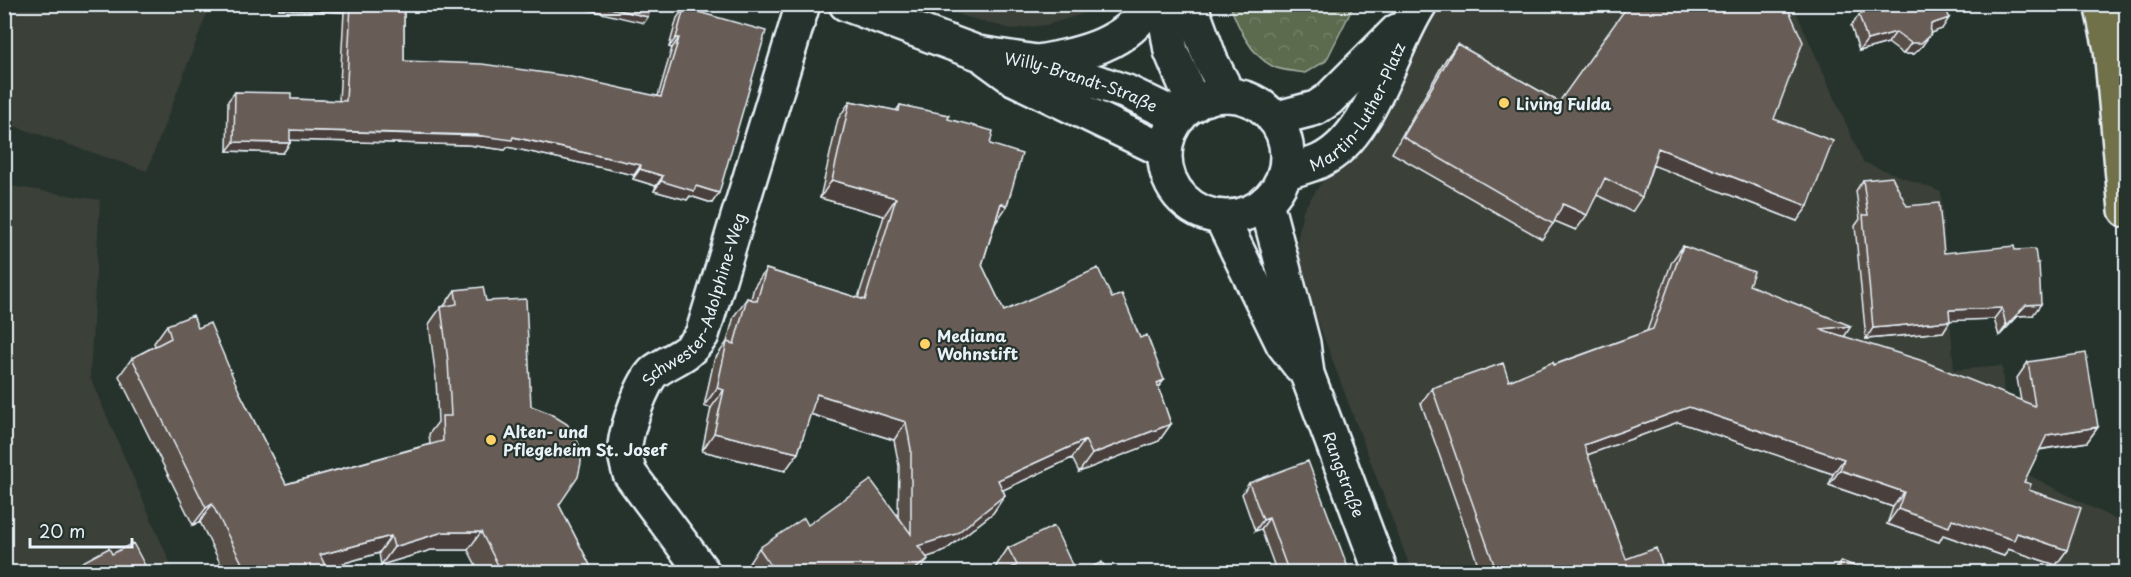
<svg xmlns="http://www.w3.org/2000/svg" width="2131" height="577" font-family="'Playpen Sans',sans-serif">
  <defs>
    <pattern id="park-crowns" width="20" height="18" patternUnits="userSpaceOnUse" patternTransform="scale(1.5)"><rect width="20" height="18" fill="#5c6b4d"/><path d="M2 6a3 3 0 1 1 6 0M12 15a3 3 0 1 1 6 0" fill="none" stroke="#738167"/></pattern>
  </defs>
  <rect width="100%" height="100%" fill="#26332d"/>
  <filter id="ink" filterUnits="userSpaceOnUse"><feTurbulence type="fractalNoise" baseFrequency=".0167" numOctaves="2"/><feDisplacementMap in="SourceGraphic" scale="12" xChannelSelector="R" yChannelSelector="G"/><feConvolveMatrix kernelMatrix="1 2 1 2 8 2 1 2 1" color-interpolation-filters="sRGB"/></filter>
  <g filter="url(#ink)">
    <path fill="#3a3f39" d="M 5,4 L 210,5 L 147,171 L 5,123 Z
      M 940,5 L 1099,5 L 1079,15 L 1047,25 L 1011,29 L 963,16 Z
      M 1441,5 L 1793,5 L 1863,162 L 1941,192 L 1954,370 L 2002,366 L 2006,423 L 2025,473 L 2126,525 L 2126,572 L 1412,572 L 1294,258 L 1303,210 Z
      M 4,185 L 100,200 L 90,377 L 174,572 L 5,572 Z"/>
    <path fill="url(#park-crowns)" stroke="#a2aea2" stroke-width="1.5" d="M 1230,5 L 1230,4 L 1354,5 L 1326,61 L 1305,73 C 1295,71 1281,71 1272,66 C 1250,54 1238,27 1230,5 Z"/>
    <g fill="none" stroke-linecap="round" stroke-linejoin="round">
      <g stroke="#e8f1f8" stroke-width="38">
        <g id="minor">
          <path id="s1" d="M 846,4 L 978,53 L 1036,62 L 1127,92 L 1179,117"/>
          <path d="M 1163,4 L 1171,51 L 1194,105"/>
          <path d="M 1190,4 L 1211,61 L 1222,82 L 1226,95"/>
          <path d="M 987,59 L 1013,78 L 1165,151"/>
          <path d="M 1038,62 C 1080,55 1128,44 1150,4"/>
          <circle cx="1226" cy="156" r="61"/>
          <path d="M 1274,119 L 1316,108 L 1328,100 L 1397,31"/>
          <path id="s2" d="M 1285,173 C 1296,169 1309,166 1320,161 C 1372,136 1390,50 1420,4"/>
          <path id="s3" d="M 1266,202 L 1303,343 L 1307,374 L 1381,572"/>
          <path d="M 1221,217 L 1283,344 L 1300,366"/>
          <path id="s4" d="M 703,572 L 630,474 C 627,465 625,457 625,447 C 626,430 642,381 655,371 C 675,357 687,357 702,335 L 803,4"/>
        </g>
      </g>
      <g stroke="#e8f1f8" stroke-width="38">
        <path id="major" d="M 2101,4 L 2111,49 L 2126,210"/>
      </g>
      <use href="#minor" stroke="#26332d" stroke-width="33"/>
      <use href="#major" stroke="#6f704a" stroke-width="33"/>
    </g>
    <path fill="#594f4a" stroke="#e8f1f8" stroke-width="1.5" d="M 279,4 L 404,4 L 404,61 L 658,96 L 672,48 L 669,47 L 677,18 L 684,8 L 712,203 L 690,196 L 687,200 L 654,191 L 656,186 L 633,179 L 634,175 L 508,147 L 505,150 L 468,145 L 290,140 L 290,143 L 283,153 L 227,151 L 228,101 L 235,92 L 291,99 L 339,101 L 344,12 L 279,9 Z
      M 1862,4 L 1946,4 L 1942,29 L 1930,33 L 1922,46 L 1914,54 L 1903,54 L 1888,43 L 1859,51 L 1851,26 L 1859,15 L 1864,13 Z
      M 1457,44 L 1559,102 L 1774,119 L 1797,221 L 1653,165 L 1642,197 L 1632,212 L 1597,195 L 1576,230 L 1555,221 L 1542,239 L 1392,153 L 1446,59 Z
      M 850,101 L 896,111 L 900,105 L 948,119 L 990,144 L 995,224 L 982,265 L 1004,311 L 1112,298 L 1140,338 L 1164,380 L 1158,387 L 1171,424 L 1159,441 L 1079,472 L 1072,458 L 1003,490 L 1005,495 L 993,513 L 943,552 L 926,557 L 919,573 L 751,573 L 747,566 L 759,548 L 808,525 L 898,517 L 899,466 L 894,440 L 810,414 L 798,453 L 785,471 L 702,451 L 711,408 L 704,406 L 714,360 L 727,342 L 734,316 L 747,298 L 751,299 L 754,287 L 766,269 L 858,298 L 884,216 L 820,198 L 838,119 Z
      M 1863,180 L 1907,206 L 1944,253 L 2033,315 L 2018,316 L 1999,336 L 1994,319 L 1950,320 L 1943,332 L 1866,339 L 1855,226 L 1860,219 L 1856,191 Z
      M 1683,246 L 1749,285 L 1844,337 L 2021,401 L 2017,378 L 2028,362 L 2098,427 L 2087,442 L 2039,450 L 2024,482 L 2067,550 L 2056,565 L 2008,549 L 2004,556 L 1943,535 L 1939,542 L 1887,524 L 1893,507 L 1829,485 L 1833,474 L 1678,422 L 1587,455 L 1626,559 L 1665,573 L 1481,573 L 1421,403 L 1432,388 L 1509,381 L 1647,331 L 1672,261 Z
      M 455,290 L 486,301 L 531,406 L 559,505 L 594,573 L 480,573 L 468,550 L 431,550 L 381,565 L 379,553 L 327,568 L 329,573 L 225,573 L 200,522 L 193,525 L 119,376 L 132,358 L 155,346 L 154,343 L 167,325 L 198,328 L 239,391 L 286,484 L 430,444 L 429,434 L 438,422 L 436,379 L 429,324 L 441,307 L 444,306 Z
      M 1249,483 L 1350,573 L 1277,573 L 1261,529 L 1255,531 L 1242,494 Z
      M 1008,548 L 1076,573 L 999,573 L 996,566 Z
      M 1841,561 L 1872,573 L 1833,573 Z"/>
    <path fill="#49403c" stroke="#e8f1f8" stroke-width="1.5" d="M 282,4 L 350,4 L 344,12 L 279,9 Z
      M 466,4 L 530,4 L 527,9 Z
      M 563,4 L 594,4 L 648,17 L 644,23 Z
      M 1949,18 L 1942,29 L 1923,36 L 1931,24 Z
      M 1896,32 L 1888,43 L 1859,51 L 1867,40 Z
      M 1930,35 L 1922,46 L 1914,54 L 1903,54 L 1911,43 Z
      M 676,38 L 679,38 L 672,48 L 669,47 Z
      M 290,130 L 513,137 L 641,165 L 634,175 L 508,147 L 505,150 L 468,145 L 283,140 Z
      M 234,142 L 290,143 L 283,153 L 227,151 Z
      M 1658,148 L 1808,206 L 1797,221 L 1647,163 Z
      M 640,169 L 663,176 L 656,186 L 633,179 Z
      M 832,180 L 896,198 L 884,216 L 820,198 Z
      M 661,181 L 696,186 L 719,193 L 712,203 L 690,196 L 687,200 L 654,191 Z
      M 1001,203 L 1007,206 L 995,224 Z
      M 1563,204 L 1587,215 L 1576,230 L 1552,220 Z
      M 2041,304 L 2033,315 L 2018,316 L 1999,336 L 2006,326 L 2026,305 Z
      M 2002,308 L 1994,319 L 1942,321 L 1949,310 Z
      M 1950,321 L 1943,332 L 1866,339 L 1873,328 Z
      M 1851,326 L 1841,342 L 1820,329 Z
      M 1164,380 L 1151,397 L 1157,383 Z
      M 717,388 L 724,390 L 711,408 L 704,406 Z
      M 817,394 L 906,422 L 894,440 L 804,412 Z
      M 1689,407 L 1844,459 L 1833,474 L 1678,422 L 1573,460 L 1584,445 Z
      M 1171,424 L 1159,441 L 1079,472 L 1092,454 Z
      M 2098,427 L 2087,442 L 2036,450 L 2047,435 Z
      M 714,433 L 798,453 L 785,471 L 702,451 Z
      M 1085,440 L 1072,458 L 986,498 L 998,480 Z
      M 1840,470 L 1904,492 L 1893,507 L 1829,485 Z
      M 1005,495 L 993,513 L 943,552 L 906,564 L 918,546 Z
      M 212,504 L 200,522 L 193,525 L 206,508 Z
      M 1898,509 L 1952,519 L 2017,533 L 2067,550 L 2056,565 L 2008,549 L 2004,556 L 1943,535 L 1939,542 L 1887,524 Z
      M 1269,518 L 1261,529 L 1255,531 L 1263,520 Z
      M 443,532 L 481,532 L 468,550 L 431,550 L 381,565 L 394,547 Z
      M 391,536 L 379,553 L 310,573 L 320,555 Z
      M 928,559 L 919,573 L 910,573 Z"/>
    <path fill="#685c56" stroke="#e8f1f8" stroke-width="1.5" d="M 351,4 L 404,4 L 404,61 L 482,64 L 567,76 L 661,97 L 679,38 L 676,38 L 684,8 L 766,31 L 719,193 L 696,186 L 694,191 L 661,181 L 663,176 L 640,169 L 641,165 L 513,137 L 512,140 L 475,135 L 290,130 L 290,143 L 234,142 L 235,92 L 291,93 L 291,99 L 346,101 Z
      M 594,4 L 651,4 L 648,17 Z
      M 1629,4 L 1786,4 L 1803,42 L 1774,119 L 1833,141 L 1808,206 L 1658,148 L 1642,197 L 1605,178 L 1587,215 L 1563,204 L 1553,224 L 1403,137 L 1457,44 L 1559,102 Z
      M 1873,4 L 1946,4 L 1949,18 L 1931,24 L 1930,35 L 1921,43 L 1911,43 L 1896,32 L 1867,40 L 1859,15 L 1874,8 Z
      M 850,101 L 899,111 L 900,105 L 949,115 L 948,119 L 993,131 L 990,144 L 1022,154 L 1007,206 L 1001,203 L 982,265 L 1004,311 L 1098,268 L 1112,298 L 1122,294 L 1140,338 L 1147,335 L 1164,380 L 1157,383 L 1171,424 L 1092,454 L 1085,440 L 998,480 L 1005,495 L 956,534 L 918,546 L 928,559 L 910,573 L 776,573 L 759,548 L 804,518 L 808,525 L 871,480 L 911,534 L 911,449 L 906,422 L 817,394 L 798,453 L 714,433 L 724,390 L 717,388 L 727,342 L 734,344 L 747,298 L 757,301 L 766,269 L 865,300 L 896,198 L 832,180 Z
      M 1892,177 L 1907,206 L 1939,203 L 1944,253 L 2014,246 L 2015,250 L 2035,249 L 2037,263 L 2039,263 L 2041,304 L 2026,305 L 2006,326 L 2002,308 L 1949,310 L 1950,321 L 1873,328 L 1863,215 L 1868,215 L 1863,180 Z
      M 1683,246 L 1754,272 L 1749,285 L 1851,326 L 1820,329 L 1920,360 L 2035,406 L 2028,362 L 2086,353 L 2098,427 L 2047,435 L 2024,482 L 2031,484 L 2029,490 L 2081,508 L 2067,550 L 2017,533 L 2014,540 L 1952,519 L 1949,527 L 1898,509 L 1904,492 L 1840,470 L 1844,459 L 1689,407 L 1584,445 L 1626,559 L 1656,548 L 1665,573 L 1497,573 L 1432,388 L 1503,363 L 1509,381 L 1553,362 L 1554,365 L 1653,329 Z
      M 483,287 L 486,301 L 526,299 L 531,406 L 549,413 L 567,424 L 575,435 L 581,450 L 581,463 L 578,477 L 559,505 L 594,573 L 502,573 L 481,532 L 443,532 L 394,547 L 391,536 L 320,555 L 329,573 L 247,573 L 212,504 L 206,508 L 132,358 L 171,338 L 167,325 L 193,315 L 198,328 L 210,323 L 239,391 L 286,484 L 443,441 L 442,416 L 451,416 L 448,361 L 441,307 L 457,304 L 455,290 Z
      M 1308,461 L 1350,573 L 1289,573 L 1269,518 L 1263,520 L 1249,483 Z
      M 1054,526 L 1076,573 L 1002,573 L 1017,565 L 1008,548 Z
      M 133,543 L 149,573 L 57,573 L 69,566 L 70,569 L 109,548 L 112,554 Z
      M 1841,561 L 1872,573 L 1837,573 Z
      M 1102,562 L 1108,573 L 1080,573 Z"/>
  </g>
  <g fill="#ffd166" stroke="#26332d" stroke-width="2">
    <circle cx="1504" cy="103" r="6"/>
    <circle cx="925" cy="344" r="6"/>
    <circle cx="491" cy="440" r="6"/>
  </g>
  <g text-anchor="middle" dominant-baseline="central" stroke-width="4.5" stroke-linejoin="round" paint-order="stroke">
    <g font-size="16" fill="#e8f1f8" stroke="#26332d">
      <text stroke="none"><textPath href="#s1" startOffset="248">Willy-Brandt-Straße</textPath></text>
      <text stroke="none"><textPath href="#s2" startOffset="104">Martin-Luther-Platz</textPath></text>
      <text stroke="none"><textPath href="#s4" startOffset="318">Schwester-Adolphine-Weg</textPath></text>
      <text stroke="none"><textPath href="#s3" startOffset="284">Rangstraße</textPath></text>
    </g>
    <g font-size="16" font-weight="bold" fill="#e8f1f8" stroke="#26332d" text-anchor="start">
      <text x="1516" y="103">Living Fulda</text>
      <text x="937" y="335">Mediana<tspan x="937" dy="18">Wohnstift</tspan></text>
      <text x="503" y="431">Alten- und<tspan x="503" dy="18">Pflegeheim St. Josef</tspan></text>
    </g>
  </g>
  <rect width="2131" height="577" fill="none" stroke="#26332d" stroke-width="24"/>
  <rect x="12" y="12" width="2107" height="553" fill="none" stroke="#e8f1f8" stroke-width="2" filter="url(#ink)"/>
  <path d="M30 538v9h102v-9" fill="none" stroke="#e8f1f8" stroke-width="3"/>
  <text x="39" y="538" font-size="18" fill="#e8f1f8" stroke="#26332d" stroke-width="4.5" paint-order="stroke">20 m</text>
</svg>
